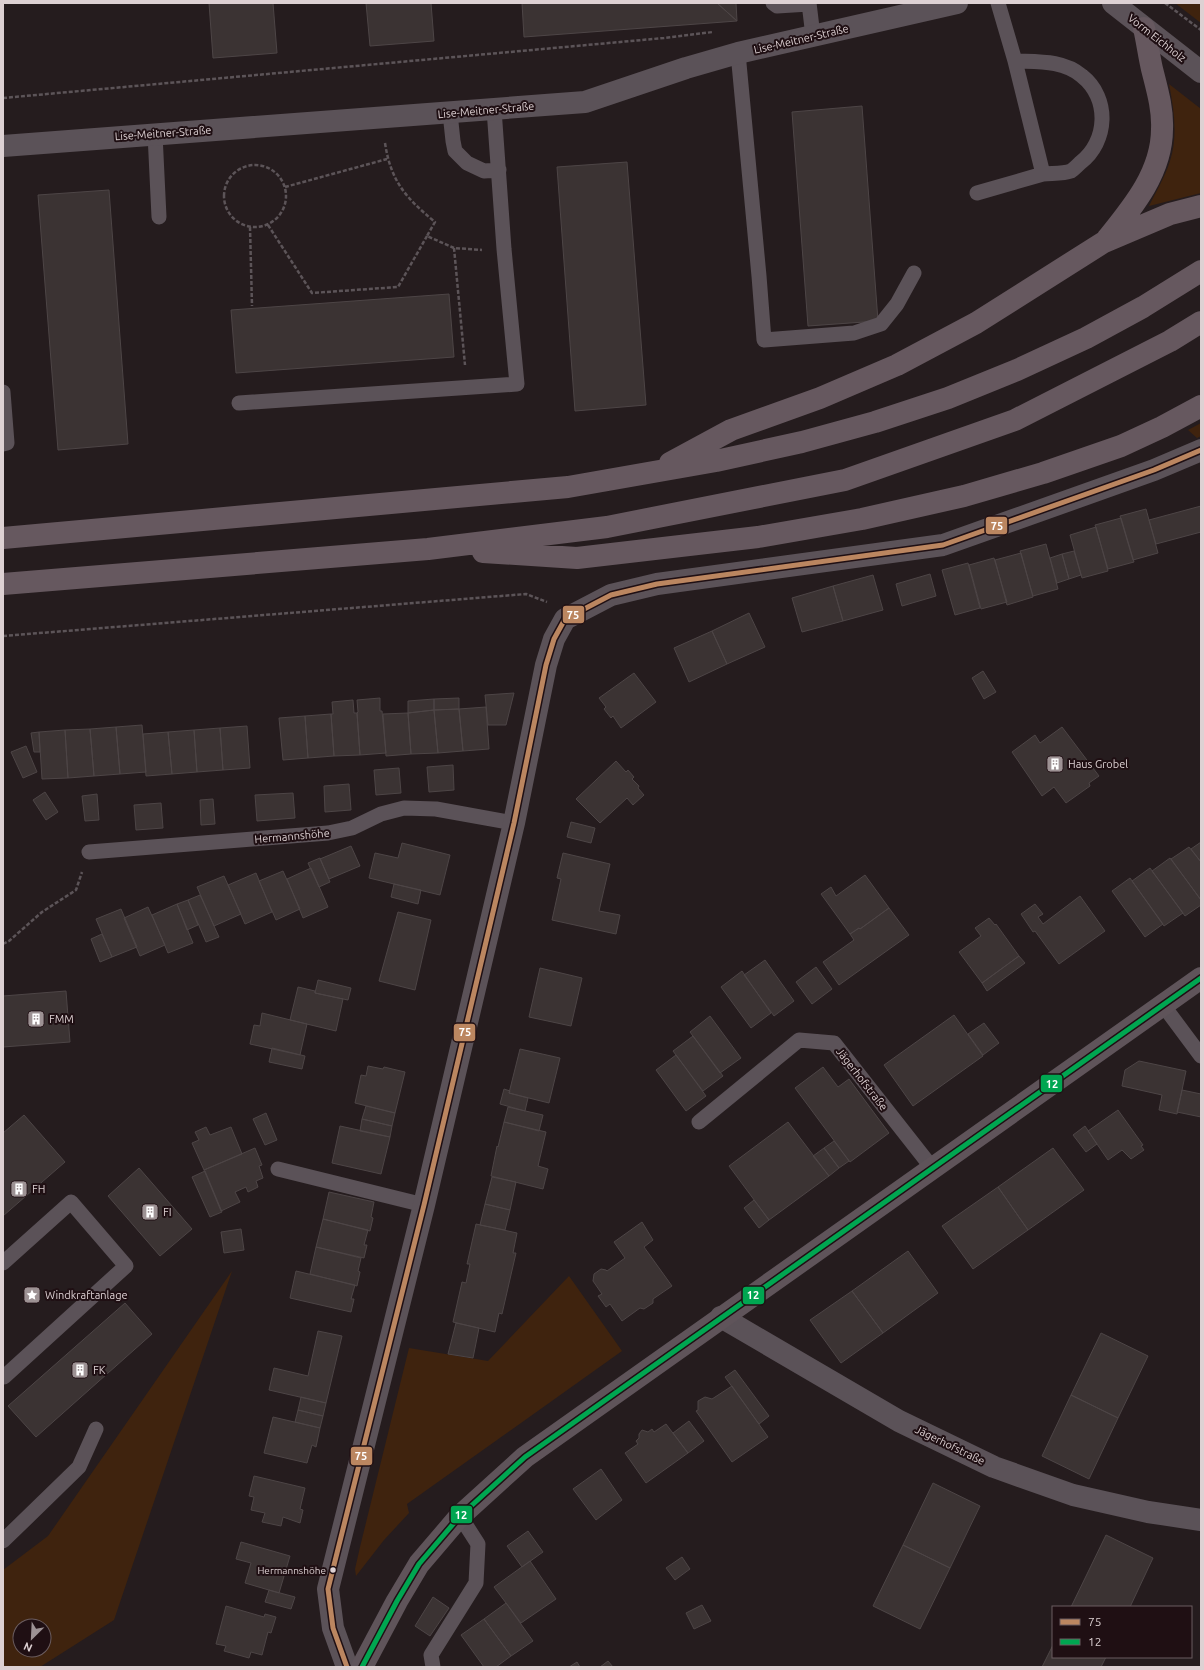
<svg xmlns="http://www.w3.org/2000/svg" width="1204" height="1670" font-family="Ubuntu,sans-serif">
  <rect width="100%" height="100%" fill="#251c1e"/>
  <path fill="#3f230e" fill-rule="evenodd" d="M 1175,3 L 1201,3 L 1201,23 Z
    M 1169,84 L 1201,109 L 1201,193 L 1149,206 C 1156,192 1165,177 1170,161 C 1178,136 1174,109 1169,84 Z
    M 1201,423 L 1201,436 L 1197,438 L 1188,430 Z
    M 232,1271 L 114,1620 L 40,1667 L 3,1667 L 3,1570 L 48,1536 ZM 20,1626 L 44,1626 L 44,1650 L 20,1650 Z
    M 569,1276 L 622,1351 L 407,1504 L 409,1513 L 384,1540 L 356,1576 L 355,1569 L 360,1547 L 409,1348 L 488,1361 Z"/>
  <path fill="#3b3333" stroke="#4d4546" d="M 209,3 L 273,3 L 277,53 L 213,58 Z
    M 366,3 L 431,3 L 434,41 L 370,46 Z
    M 522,3 L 717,3 L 737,21 L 524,37 Z
    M 717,3 L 736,3 L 737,21 Z
    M 862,106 L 878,321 L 808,326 L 792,112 Z
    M 627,162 L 646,405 L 575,411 L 557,167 Z
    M 109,190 L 128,444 L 58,450 L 38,195 Z
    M 449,294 L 454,357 L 236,373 L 231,310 Z
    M 1201,506 L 1201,532 L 1156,544 L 1149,520 Z
    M 1146,509 L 1158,553 L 1133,560 L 1120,516 Z
    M 1121,518 L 1134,562 L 1108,569 L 1095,525 Z
    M 1096,527 L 1108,571 L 1082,578 L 1070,535 Z
    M 1046,544 L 1058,589 L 1033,596 L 1020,551 Z
    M 1074,551 L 1081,575 L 1069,579 L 1062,554 Z
    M 1021,553 L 1033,597 L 1007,605 L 995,560 Z
    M 1062,554 L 1069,579 L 1057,583 L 1050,558 Z
    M 994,558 L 1007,602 L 981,609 L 969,565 Z
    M 968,563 L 980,608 L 955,615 L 942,570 Z
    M 930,574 L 936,596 L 902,606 L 896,584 Z
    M 873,575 L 883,610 L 843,621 L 833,586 Z
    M 833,586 L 843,621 L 802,632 L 792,598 Z
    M 749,613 L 765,647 L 727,664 L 712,631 Z
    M 712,631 L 727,664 L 689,682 L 674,648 Z
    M 983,671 L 996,692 L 984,699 L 972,678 Z
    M 634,673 L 656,702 L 621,728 L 613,716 L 611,718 L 604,709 L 606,707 L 599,698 Z
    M 514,693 L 506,725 L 488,725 L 485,695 Z
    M 380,698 L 380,711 L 382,711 L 386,753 L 360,755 L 357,713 L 358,712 L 357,700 Z
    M 459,698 L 459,709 L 434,710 L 434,699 Z
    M 434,699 L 434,710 L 408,713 L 408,701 Z
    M 353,700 L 354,713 L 357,713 L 360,755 L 334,756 L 331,714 L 333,714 L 332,702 Z
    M 486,707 L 489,749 L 463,751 L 459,709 Z
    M 459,709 L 463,751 L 438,753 L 434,710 Z
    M 434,710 L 438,753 L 411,754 L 408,713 Z
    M 408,713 L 411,754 L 386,756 L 383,714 Z
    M 331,714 L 334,756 L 308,758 L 305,716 Z
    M 305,716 L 308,758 L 283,760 L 279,718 Z
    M 142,725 L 146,772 L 120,774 L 116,727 Z
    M 247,726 L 250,768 L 223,770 L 220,728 Z
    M 116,727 L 120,774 L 94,776 L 90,729 Z
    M 1062,727 L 1099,776 L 1089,783 L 1090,786 L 1066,803 L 1054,787 L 1042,796 L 1012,752 L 1035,735 L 1040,743 Z
    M 220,728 L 223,770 L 197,772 L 194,730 Z
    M 90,729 L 94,776 L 68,778 L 65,730 Z
    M 65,730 L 68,778 L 42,779 L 39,732 Z
    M 194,730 L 197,772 L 172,774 L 168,732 Z
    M 39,732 L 40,752 L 34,752 L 31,733 Z
    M 168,732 L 172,774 L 146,776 L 143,734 Z
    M 26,746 L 37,772 L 23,778 L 11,752 Z
    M 616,761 L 626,772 L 628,770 L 634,777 L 632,779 L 639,786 L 638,788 L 644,795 L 633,805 L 627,798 L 600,823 L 576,799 Z
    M 453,765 L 454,790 L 429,792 L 427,767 Z
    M 399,768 L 401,793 L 376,795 L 374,770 Z
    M 349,784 L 351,810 L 325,812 L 324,786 Z
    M 45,792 L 58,812 L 46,820 L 33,800 Z
    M 293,793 L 295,818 L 257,821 L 255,795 Z
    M 97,794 L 99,820 L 85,821 L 82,796 Z
    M 213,799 L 215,824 L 201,825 L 200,800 Z
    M 161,803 L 163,828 L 136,830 L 134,805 Z
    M 571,822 L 595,828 L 591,843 L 567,837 Z
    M 1201,842 L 1201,862 L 1191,849 Z
    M 402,843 L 450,855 L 440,895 L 369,878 L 375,853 L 398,858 Z
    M 351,846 L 360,866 L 329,879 L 320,859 Z
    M 1189,847 L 1201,862 L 1201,900 L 1171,859 Z
    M 563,853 L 610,864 L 599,911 L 620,915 L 616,934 L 552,920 L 561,879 L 557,878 Z
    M 320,858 L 330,882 L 319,887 L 308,863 Z
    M 1170,858 L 1201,900 L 1201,905 L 1185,916 L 1152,871 Z
    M 311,868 L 328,907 L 303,918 L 287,879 Z
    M 1150,868 L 1183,913 L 1164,926 L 1132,881 Z
    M 283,871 L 300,909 L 276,920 L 259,881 Z
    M 256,873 L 272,912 L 245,924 L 228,885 Z
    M 865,875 L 889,908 L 860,929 L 859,928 L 850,934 L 821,894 L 831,887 L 836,896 Z
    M 224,876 L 241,914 L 214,926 L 197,887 Z
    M 1130,878 L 1163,924 L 1145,937 L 1112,891 Z
    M 394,884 L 421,890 L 418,904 L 391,897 Z
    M 200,895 L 219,937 L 206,942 L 188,900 Z
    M 1080,896 L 1105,931 L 1059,964 L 1035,931 L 1033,932 L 1021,914 L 1035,904 L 1043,914 L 1038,917 L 1043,924 Z
    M 188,900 L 198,925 L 187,930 L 177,904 Z
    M 177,904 L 193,943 L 168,953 L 152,915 Z
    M 148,907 L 165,945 L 140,956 L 124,918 Z
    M 889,908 L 909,935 L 839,985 L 823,962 L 854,940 L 850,934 L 859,928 L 860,929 Z
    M 121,909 L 137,947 L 112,957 L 96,919 Z
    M 398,912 L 431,920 L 415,990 L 379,981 Z
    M 989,918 L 995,925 L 996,924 L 1019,956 L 982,983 L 959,952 L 981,936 L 975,928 Z
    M 102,934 L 112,957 L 100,962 L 91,939 Z
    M 1019,956 L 1025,963 L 987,991 L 982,983 Z
    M 765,960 L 794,1001 L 774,1016 L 744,975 Z
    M 816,967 L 832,989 L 812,1004 L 796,982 Z
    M 540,968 L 582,978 L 571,1026 L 529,1017 Z
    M 742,971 L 771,1013 L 751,1028 L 721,987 Z
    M 318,980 L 351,988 L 348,1000 L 315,993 Z
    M 298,987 L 315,991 L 315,993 L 343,999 L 336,1031 L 290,1020 Z
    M 66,991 L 70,1042 L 3,1047 L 3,996 Z
    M 262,1013 L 307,1024 L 300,1055 L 250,1044 L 254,1025 L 260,1026 Z
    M 954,1015 L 983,1056 L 913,1106 L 884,1065 Z
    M 710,1016 L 741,1058 L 720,1073 L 690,1032 Z
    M 984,1023 L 999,1043 L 983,1055 L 968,1034 Z
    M 693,1036 L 723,1076 L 703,1091 L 673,1051 Z
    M 272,1048 L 305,1056 L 302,1069 L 269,1062 Z
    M 520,1049 L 560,1058 L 549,1103 L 509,1093 Z
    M 676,1055 L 706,1096 L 686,1111 L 656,1070 Z
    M 1139,1061 L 1186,1071 L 1177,1114 L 1159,1110 L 1162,1095 L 1122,1086 L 1125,1070 Z
    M 368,1066 L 383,1069 L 384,1067 L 405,1072 L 395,1113 L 355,1103 L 361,1075 L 366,1076 Z
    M 823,1067 L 838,1087 L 849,1079 L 889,1133 L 850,1162 L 795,1088 Z
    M 504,1089 L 510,1091 L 509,1093 L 528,1098 L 525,1111 L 500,1104 Z
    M 1182,1090 L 1201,1094 L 1201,1117 L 1177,1112 Z
    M 366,1106 L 395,1113 L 392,1126 L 362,1119 Z
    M 508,1107 L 543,1115 L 539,1131 L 504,1122 Z
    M 1118,1110 L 1143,1145 L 1141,1146 L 1144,1150 L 1131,1159 L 1122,1150 L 1108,1160 L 1088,1131 Z
    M 266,1113 L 277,1140 L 265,1145 L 253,1119 Z
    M 24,1115 L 65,1162 L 3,1216 L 3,1133 Z
    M 362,1119 L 392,1126 L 390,1137 L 360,1131 Z
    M 504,1122 L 546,1132 L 538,1166 L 548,1169 L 543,1189 L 491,1176 L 497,1146 L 498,1147 Z
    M 788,1122 L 829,1176 L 769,1220 L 729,1166 Z
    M 340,1126 L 390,1137 L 381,1174 L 332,1163 Z
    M 1085,1126 L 1097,1144 L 1086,1152 L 1073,1135 Z
    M 206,1127 L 210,1135 L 231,1127 L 242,1154 L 204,1170 L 192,1143 L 199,1140 L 195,1132 Z
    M 834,1141 L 849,1161 L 839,1168 L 824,1148 Z
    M 255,1148 L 262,1165 L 259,1166 L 263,1178 L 256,1181 L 258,1187 L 248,1192 L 246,1187 L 235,1192 L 240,1202 L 221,1211 L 204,1170 Z
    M 824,1148 L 839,1168 L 829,1176 L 813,1156 Z
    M 1053,1148 L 1084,1190 L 1028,1230 L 998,1187 Z
    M 139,1168 L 192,1229 L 160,1256 L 108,1196 Z
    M 205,1171 L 222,1212 L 210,1217 L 192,1177 Z
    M 492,1177 L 516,1182 L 510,1210 L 485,1204 Z
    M 998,1187 L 1028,1230 L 973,1269 L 942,1226 Z
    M 329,1192 L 374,1202 L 371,1217 L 373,1218 L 370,1231 L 323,1219 Z
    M 754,1200 L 769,1220 L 759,1228 L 744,1208 Z
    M 485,1204 L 510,1210 L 505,1230 L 480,1225 Z
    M 323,1219 L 368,1230 L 364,1245 L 367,1245 L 364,1258 L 316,1247 Z
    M 642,1222 L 653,1240 L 644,1247 L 672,1286 L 653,1299 L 653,1303 L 644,1309 L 640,1308 L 622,1321 L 610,1304 L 606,1307 L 598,1296 L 602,1294 L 593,1281 L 594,1274 L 601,1269 L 606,1270 L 607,1271 L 625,1258 L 614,1242 Z
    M 476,1224 L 517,1233 L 513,1253 L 516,1253 L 502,1314 L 499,1313 L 495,1332 L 453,1322 L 462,1282 L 466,1283 L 470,1264 L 467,1264 Z
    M 241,1229 L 244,1250 L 224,1253 L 221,1232 Z
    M 316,1247 L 361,1258 L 358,1271 L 360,1272 L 357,1286 L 310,1274 Z
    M 908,1251 L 938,1293 L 883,1333 L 852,1291 Z
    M 296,1271 L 355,1285 L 351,1299 L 354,1299 L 351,1312 L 290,1298 Z
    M 852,1291 L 883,1333 L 841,1363 L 810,1320 Z
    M 125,1303 L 152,1334 L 36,1437 L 8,1406 Z
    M 456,1323 L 479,1328 L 473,1358 L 448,1354 Z
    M 318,1331 L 342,1336 L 326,1403 L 269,1390 L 274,1368 L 308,1376 Z
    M 1101,1333 L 1148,1356 L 1118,1418 L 1071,1395 Z
    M 735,1370 L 769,1416 L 759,1424 L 725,1377 Z
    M 732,1386 L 768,1437 L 732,1462 L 696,1411 L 698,1410 L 698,1401 L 705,1397 L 712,1399 Z
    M 1071,1395 L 1118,1418 L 1089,1479 L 1042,1456 Z
    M 301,1397 L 326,1403 L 323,1416 L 298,1410 Z
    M 298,1410 L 323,1416 L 320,1428 L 295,1422 Z
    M 273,1417 L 320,1428 L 316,1447 L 312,1445 L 307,1463 L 264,1453 Z
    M 689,1421 L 704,1441 L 688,1453 L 673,1433 Z
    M 666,1424 L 688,1453 L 646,1483 L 625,1453 L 638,1444 L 636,1441 L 639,1438 L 639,1434 L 642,1430 L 648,1432 L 652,1429 L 654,1432 Z
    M 601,1469 L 622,1500 L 596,1520 L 573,1489 Z
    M 254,1476 L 305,1488 L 300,1509 L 303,1510 L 300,1523 L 283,1517 L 281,1526 L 262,1522 L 265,1513 L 251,1510 L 254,1497 L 249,1496 Z
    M 933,1483 L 980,1506 L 950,1568 L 903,1545 Z
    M 528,1531 L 543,1552 L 522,1567 L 507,1546 Z
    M 1106,1535 L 1153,1558 L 1130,1607 L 1071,1607 Z
    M 241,1542 L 290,1556 L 279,1593 L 245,1583 L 251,1563 L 236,1559 Z
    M 903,1545 L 950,1568 L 920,1629 L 873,1606 Z
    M 682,1557 L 690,1569 L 675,1580 L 666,1568 Z
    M 530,1561 L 556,1599 L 521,1623 L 494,1587 Z
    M 269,1590 L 295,1597 L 291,1609 L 265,1602 Z
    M 433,1597 L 449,1608 L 430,1636 L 415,1626 Z
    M 506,1603 L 533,1641 L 511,1656 L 484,1619 Z
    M 702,1605 L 711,1621 L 694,1629 L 686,1613 Z
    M 226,1606 L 264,1617 L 265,1614 L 276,1617 L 271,1633 L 268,1632 L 262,1655 L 251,1652 L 249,1658 L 224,1651 L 226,1646 L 216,1644 Z
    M 484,1619 L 511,1656 L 496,1667 L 484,1667 L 461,1635 Z
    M 1053,1645 L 1053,1657 L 1106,1657 L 1101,1667 L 1042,1667 Z
    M 608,1661 L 613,1667 L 600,1667 Z
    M 577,1662 L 580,1667 L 569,1667 Z"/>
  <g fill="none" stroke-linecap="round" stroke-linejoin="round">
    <path stroke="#5c5458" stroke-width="2.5" stroke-dasharray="4 2" stroke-linecap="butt" d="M 1165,3 L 1201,30
      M 3,98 L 664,38 L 713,32
      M 385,143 C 391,182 406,198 435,222 L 427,236 L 454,248 L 482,250
      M224 196a31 31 0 1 1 62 0a31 31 0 1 1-62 0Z
      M 285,187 L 387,159
      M 268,225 L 312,293 L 398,287 L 427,236
      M 250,227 L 252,306
      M 454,248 L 465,365
      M 3,636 L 526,594 L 547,602
      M 3,944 L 9,941 L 42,912 L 76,890 L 82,872"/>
    <path stroke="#5b5258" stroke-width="15" d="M 773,3 L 777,6 L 809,4
      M 809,3 L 813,36
      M 998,3 L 1015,61 L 1043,174 C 1051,173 1063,174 1071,171 C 1074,169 1077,166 1080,163 C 1108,142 1110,98 1082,76 C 1063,60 1038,62 1015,61
      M 738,53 L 759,276 L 764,340 L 854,333 L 881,324 L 897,304 L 914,273
      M 450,113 L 453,141 L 455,151 L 467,163 L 484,171 L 499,170
      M 155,134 L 159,217
      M 977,193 L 1043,174
      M 3,392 L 7,443 L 3,444
      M 239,403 L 517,384 L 504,249 L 494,109
      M 89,852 L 328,833 L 352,828 L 381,814 L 404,808 L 436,809 L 514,823
      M 1163,1005 L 1201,1056
      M 699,1122 L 799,1040 L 834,1043 L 933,1169
      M 278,1169 L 424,1205
      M 3,1263 L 71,1202 L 126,1266 L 4,1377 L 3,1376
      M 3,1541 L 79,1467 L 96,1429
      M 433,1667 L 431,1655 L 476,1583 L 478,1544 L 460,1516"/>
    <path stroke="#5b5258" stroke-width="22" d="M 1113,3 L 1201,72
      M 3,146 L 585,102 L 686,68 L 738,53 L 957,3
      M 721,1317 L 899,1421 L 994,1467 L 1073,1495 L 1148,1512 L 1201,1520
      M 347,1667 L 333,1628 L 328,1589 L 424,1205 L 514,823 L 546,665 L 554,639 L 565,619 L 611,595 L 657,584 L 943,545 L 1154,470 L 1201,450"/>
    <path stroke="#5f545a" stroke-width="22" d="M 362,1667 L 397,1601 L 419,1564 L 460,1516 L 525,1457 L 1201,978"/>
    <path stroke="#66585f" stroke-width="22" d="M 1107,239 C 1133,207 1162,172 1162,129 C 1163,109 1157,89 1152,69 C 1149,56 1147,41 1144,28
      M 670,463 L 731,430 L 820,398 L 897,365 L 976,323 L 1104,242 L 1170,214 L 1201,206
      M 3,538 L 568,487 L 716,461 L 802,442 L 875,422 L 948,398 L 1017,370 L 1086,338 L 1143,307 L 1201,271
      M 483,552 L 577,558 L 758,537 L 862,519 L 964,496 L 1043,473 L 1121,446 L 1162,427 L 1201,406
      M 3,584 L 428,549 L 607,527 L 845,480 L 1015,420 L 1170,341 L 1201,322"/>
    <g stroke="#1f0f13" stroke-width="8">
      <path id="bus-1" d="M 347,1667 L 333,1628 L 328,1589 L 424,1205 L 514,823 L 546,665 L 554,639 L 565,619 L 611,595 L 657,584 L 943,545 L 1154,470 L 1201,450"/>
    </g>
    <g stroke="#1f0f13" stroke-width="8">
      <path id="bus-2" d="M 362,1667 L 397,1601 L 419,1564 L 460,1516 L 525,1457 L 1201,978"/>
    </g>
    <use href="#bus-1" stroke="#bb8660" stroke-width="5"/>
    <use href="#bus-2" stroke="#00a651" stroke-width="5"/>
  </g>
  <defs>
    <g id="building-square" transform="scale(0.9)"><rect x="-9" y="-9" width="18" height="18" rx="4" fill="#9d9294" stroke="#1f0f13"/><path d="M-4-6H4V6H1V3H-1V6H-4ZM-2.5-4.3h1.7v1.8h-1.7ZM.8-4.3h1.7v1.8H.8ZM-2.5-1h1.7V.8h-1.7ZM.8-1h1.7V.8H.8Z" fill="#fff"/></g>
    <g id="sight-square" transform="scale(0.9)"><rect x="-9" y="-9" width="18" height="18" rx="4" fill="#9d9294" stroke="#1f0f13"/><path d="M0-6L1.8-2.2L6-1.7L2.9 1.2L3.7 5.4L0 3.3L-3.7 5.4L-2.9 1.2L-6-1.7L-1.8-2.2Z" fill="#fff"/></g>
  </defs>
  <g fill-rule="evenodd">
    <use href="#building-square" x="1055" y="764"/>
    <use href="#building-square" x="36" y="1019"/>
    <use href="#building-square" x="19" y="1189"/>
    <use href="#building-square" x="150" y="1212"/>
    <use href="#sight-square" x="32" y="1295"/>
    <use href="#building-square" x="80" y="1370"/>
  </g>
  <circle fill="#ddd1d3" stroke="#1f0f13" stroke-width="1.5" cx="333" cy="1570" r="3.5"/>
  <g text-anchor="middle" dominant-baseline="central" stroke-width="4" stroke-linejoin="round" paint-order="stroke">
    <g font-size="10" fill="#ddd1d3" stroke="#1f0f13" text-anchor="end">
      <text x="326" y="1570">Hermannshöhe</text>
    </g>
    <g font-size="11" fill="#ddd1d3" stroke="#1f0f13">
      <text transform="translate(1157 38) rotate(38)">Vorm Eichholz</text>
      <text transform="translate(801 39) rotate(-13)">Lise-Meitner-Straße</text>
      <text transform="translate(486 110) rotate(-5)">Lise-Meitner-Straße</text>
      <text transform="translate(163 133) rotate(-4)">Lise-Meitner-Straße</text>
      <text transform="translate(292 836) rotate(-5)">Hermannshöhe</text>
      <text transform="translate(862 1079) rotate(52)">Jägerhofstraße</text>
      <text transform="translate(950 1445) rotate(26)">Jägerhofstraße</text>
    </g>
    <g font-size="11" fill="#ddd1d3" stroke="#1f0f13" text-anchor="start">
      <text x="1068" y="764">Haus Grobel</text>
      <text x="49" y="1019">FMM</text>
      <text x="32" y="1189">FH</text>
      <text x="163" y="1212">FI</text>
      <text x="45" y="1295">Windkraftanlage</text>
      <text x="93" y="1370">FK</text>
    </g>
  </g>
  <g stroke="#1f0f13" stroke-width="1.5">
    <rect x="985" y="516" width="23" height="19" rx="4" fill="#bb8660"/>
    <rect x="562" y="605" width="23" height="19" rx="4" fill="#bb8660"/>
    <rect x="453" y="1023" width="23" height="19" rx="4" fill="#bb8660"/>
    <rect x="1040" y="1074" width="23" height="19" rx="4" fill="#00a651"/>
    <rect x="742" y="1286" width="23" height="19" rx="4" fill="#00a651"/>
    <rect x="350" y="1446" width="23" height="20" rx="4" fill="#bb8660"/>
    <rect x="450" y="1505" width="23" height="19" rx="4" fill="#00a651"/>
  </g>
  <g font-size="11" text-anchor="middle" font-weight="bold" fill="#fff">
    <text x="997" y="530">75</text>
    <text x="573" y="619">75</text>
    <text x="465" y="1036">75</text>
    <text x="1052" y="1088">12</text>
    <text x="753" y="1299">12</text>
    <text x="361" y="1460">75</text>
    <text x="461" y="1519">12</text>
  </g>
  <rect width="1204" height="1670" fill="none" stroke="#ddd1d3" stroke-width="8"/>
  <rect x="1052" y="1606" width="140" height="52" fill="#1f0f13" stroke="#6b5d60"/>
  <rect x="1060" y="1619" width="20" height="6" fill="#bb8660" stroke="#6b5d60"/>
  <text x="1088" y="1626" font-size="12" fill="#ddd1d3">75</text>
  <rect x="1060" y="1639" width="20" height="6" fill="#00a651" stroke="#6b5d60"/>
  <text x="1088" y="1646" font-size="12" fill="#ddd1d3">12</text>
  <g transform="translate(32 1638) rotate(204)"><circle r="19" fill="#1f0f13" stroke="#6b5d60"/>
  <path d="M0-3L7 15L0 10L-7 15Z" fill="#9d9294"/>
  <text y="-6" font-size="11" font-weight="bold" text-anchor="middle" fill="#ddd1d3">N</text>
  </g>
</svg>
